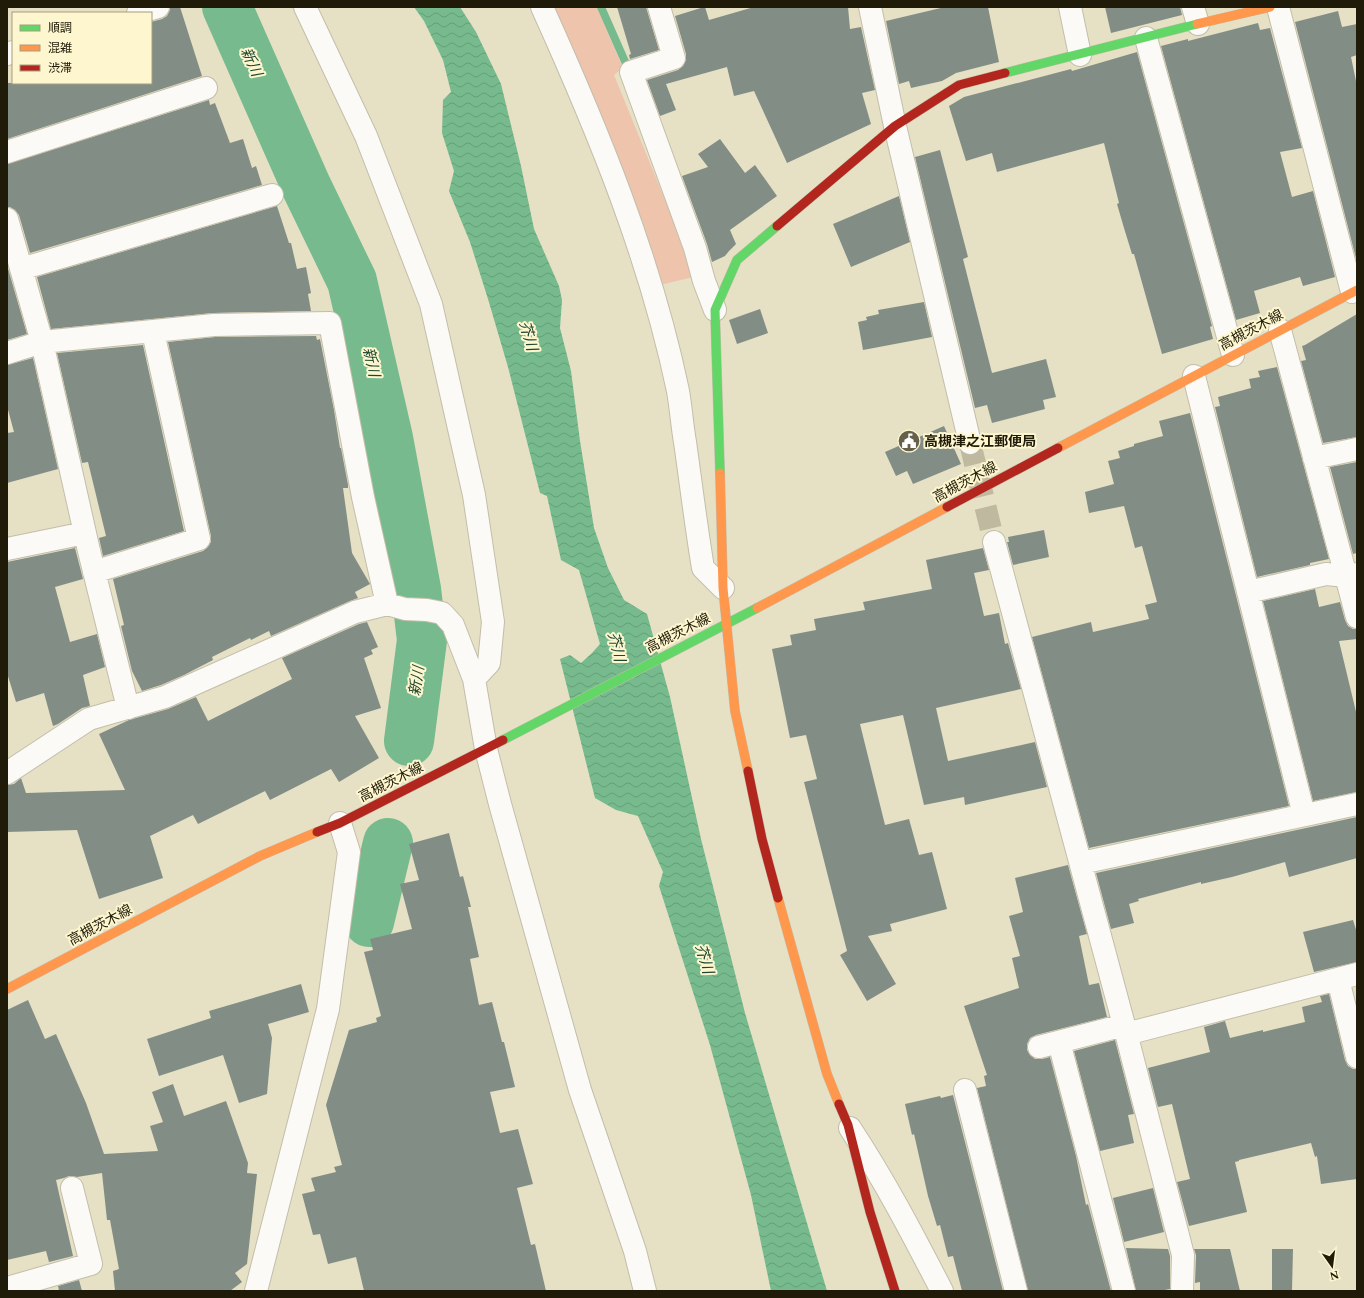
<svg xmlns="http://www.w3.org/2000/svg" width="1364" height="1298" font-family="Spectral,'Noto Sans JP',serif">
  <defs>
    <pattern id="water-waves" width="16" height="10" patternUnits="userSpaceOnUse"><rect width="16" height="10" fill="#76ba8d"/><path d="M0 5q4-4 8 0t8 0" fill="none" stroke="#669f78"/></pattern>
  </defs>
  <rect width="100%" height="100%" fill="#e6e0c5"/>
  <path fill="#eec4ad" d="M 551,7 L 597,7 L 623,68 L 614,75 L 685,249 L 693,277 L 660,285 Z"/>
  <path fill="url(#water-waves)" d="M 414,7 L 460,7 L 476,32 L 501,84 L 521,166 L 534,229 L 559,286 L 562,300 L 560,328 L 571,371 L 580,441 L 594,528 L 608,568 L 624,600 L 647,614 L 670,697 L 701,839 L 745,1013 L 827,1291 L 771,1291 L 751,1195 L 710,1045 L 659,886 L 663,872 L 638,816 L 616,810 L 595,798 L 560,659 L 570,655 L 581,663 L 592,653 L 600,644 L 579,570 L 561,560 L 547,496 L 540,493 L 508,367 L 488,299 L 470,242 L 449,191 L 454,171 L 442,133 L 443,100 L 451,92 L 443,60 L 424,21 Z"/>
  <g fill="none" stroke-linecap="round" stroke-linejoin="round">
    <path stroke="#76ba8d" stroke-width="8" d="M 601,7 L 627,66"/>
    <path stroke="#76ba8d" stroke-width="50" d="M 227,7 L 307,188 L 352,281 L 388,438 L 416,589 L 422,640 L 409,741
      M 369,922 L 388,843"/>
  </g>
  <path fill="#828e85" d="M 170,7 L 180,7 L 202,76 L 7,139 L 7,83 L 151,83 L 151,22 L 162,19 L 167,16 L 170,10 Z
    M 617,7 L 646,7 L 659,50 L 630,59 L 629,55 L 631,54 Z
    M 704,7 L 705,7 L 709,20 L 754,7 L 848,7 L 850,29 L 861,27 L 875,90 L 862,93 L 871,124 L 787,163 L 754,91 L 734,96 L 727,67 L 666,84 L 676,110 L 660,116 L 647,80 L 678,70 L 683,66 L 686,60 L 686,54 L 675,16 Z
    M 945,7 L 988,7 L 999,62 L 956,73 L 942,81 L 911,88 L 909,81 L 899,84 L 886,21 Z
    M 1105,7 L 1180,7 L 1182,15 L 1111,33 Z
    M 1338,11 L 1342,27 L 1357,24 L 1357,55 L 1351,57 L 1357,86 L 1357,262 L 1295,22 Z
    M 1258,23 L 1260,30 L 1270,28 L 1302,148 L 1280,152 L 1292,197 L 1313,191 L 1335,277 L 1303,286 L 1300,277 L 1254,291 L 1260,313 L 1236,320 L 1161,46 L 1188,39 L 1188,41 Z
    M 1137,52 L 1212,326 L 1210,327 L 1213,339 L 1162,354 L 1134,254 L 1132,254 L 1124,228 L 1117,204 L 1119,203 L 1104,143 L 997,172 L 992,153 L 966,161 L 949,106 L 964,97 L 1071,69 L 1072,71 Z
    M 209,100 L 210,105 L 215,103 L 230,143 L 243,139 L 252,168 L 256,166 L 262,185 L 30,253 L 19,215 L 15,210 L 10,207 L 7,207 L 7,164 Z
    M 720,139 L 745,173 L 755,165 L 777,196 L 730,230 L 736,244 L 729,251 L 725,256 L 712,262 L 707,244 L 682,176 L 708,167 L 698,154 Z
    M 940,150 L 968,257 L 963,259 L 992,373 L 1046,359 L 1056,397 L 1043,400 L 1045,409 L 992,423 L 987,405 L 975,408 L 915,157 Z
    M 899,196 L 910,242 L 851,267 L 833,224 Z
    M 277,206 L 289,243 L 291,243 L 297,269 L 306,267 L 311,293 L 308,294 L 311,311 L 213,313 L 51,329 L 37,277 Z
    M 7,265 L 27,334 L 7,340 Z
    M 924,302 L 932,337 L 863,350 L 858,322 L 867,320 L 866,317 L 879,314 L 878,310 Z
    M 760,309 L 768,333 L 737,344 L 729,320 Z
    M 1357,314 L 1357,437 L 1323,443 L 1301,361 L 1306,360 L 1302,346 L 1305,345 Z
    M 316,336 L 317,340 L 320,339 L 334,410 L 340,448 L 341,448 L 348,485 L 348,488 L 343,488 L 352,553 L 370,584 L 355,592 L 358,598 L 350,601 L 271,636 L 269,631 L 251,640 L 250,638 L 212,657 L 213,660 L 184,675 L 161,685 L 142,691 L 132,671 L 121,626 L 124,625 L 113,579 L 203,551 L 208,547 L 211,542 L 211,536 L 168,342 L 215,337 Z
    M 143,345 L 184,531 L 103,556 L 99,538 L 106,536 L 88,462 L 82,463 L 57,353 Z
    M 33,358 L 58,469 L 7,483 L 7,433 L 14,432 L 7,406 L 7,365 Z
    M 1277,367 L 1329,559 L 1310,563 L 1310,565 L 1257,577 L 1215,407 L 1220,406 L 1218,397 L 1251,388 L 1249,379 L 1260,377 L 1258,371 Z
    M 1190,413 L 1289,806 L 1089,848 L 1032,637 L 1091,622 L 1093,632 L 1149,619 L 1145,605 L 1157,602 L 1142,546 L 1135,548 L 1124,506 L 1089,513 L 1085,492 L 1114,484 L 1108,461 L 1120,458 L 1118,451 L 1134,446 L 1134,444 L 1163,436 L 1159,421 Z
    M 944,426 L 961,464 L 913,484 L 907,471 L 896,476 L 885,452 Z
    M 1357,462 L 1357,553 L 1353,554 L 1330,467 Z
    M 1044,530 L 1049,557 L 1013,565 L 1007,542 L 1009,542 L 1008,537 Z
    M 75,548 L 83,579 L 55,587 L 70,642 L 97,634 L 105,667 L 83,675 L 90,706 L 82,708 L 58,724 L 53,726 L 44,693 L 16,702 L 7,673 L 7,562 Z
    M 983,548 L 989,570 L 974,573 L 984,616 L 999,613 L 1005,644 L 1008,643 L 1021,689 L 936,708 L 948,761 L 1035,742 L 1047,787 L 965,805 L 964,797 L 924,805 L 903,715 L 860,724 L 885,825 L 909,819 L 919,855 L 932,852 L 947,909 L 890,924 L 892,931 L 868,936 L 896,984 L 867,1001 L 840,955 L 847,951 L 804,782 L 817,779 L 806,735 L 790,738 L 772,649 L 792,645 L 790,635 L 816,630 L 814,619 L 865,610 L 863,602 L 932,589 L 926,560 Z
    M 1315,589 L 1319,607 L 1340,602 L 1345,620 L 1348,626 L 1353,629 L 1357,629 L 1357,639 L 1339,641 L 1357,716 L 1357,792 L 1313,801 L 1263,601 Z
    M 367,622 L 378,647 L 371,650 L 373,654 L 364,658 L 381,708 L 355,716 L 379,758 L 339,782 L 331,769 L 270,800 L 265,791 L 198,824 L 193,815 L 150,836 L 163,878 L 99,899 L 77,830 L 7,832 L 7,785 L 14,784 L 21,778 L 26,793 L 125,790 L 99,734 L 129,720 L 168,709 L 196,697 L 208,721 L 292,679 L 282,658 L 359,624 Z
    M 1357,817 L 1357,858 L 1289,877 L 1285,862 L 1232,877 L 1201,884 L 1201,882 L 1138,899 L 1139,901 L 1129,904 L 1134,923 L 1111,929 L 1096,873 Z
    M 449,833 L 460,877 L 463,876 L 471,907 L 468,907 L 479,957 L 470,959 L 479,1005 L 492,1002 L 502,1042 L 504,1042 L 515,1087 L 490,1092 L 500,1133 L 518,1129 L 533,1184 L 517,1188 L 531,1245 L 535,1244 L 546,1291 L 364,1291 L 356,1257 L 328,1264 L 320,1234 L 313,1235 L 302,1194 L 315,1191 L 311,1178 L 336,1172 L 334,1167 L 342,1165 L 326,1105 L 349,1030 L 377,1022 L 376,1018 L 381,1016 L 364,952 L 373,950 L 370,939 L 412,929 L 400,884 L 419,880 L 409,844 Z
    M 1068,865 L 1087,934 L 1079,936 L 1089,985 L 1099,983 L 1107,1017 L 1036,1035 L 1030,1038 L 1027,1044 L 1027,1050 L 1030,1055 L 1035,1059 L 1042,1059 L 1050,1057 L 1076,1156 L 1086,1205 L 1088,1204 L 1111,1291 L 1028,1291 L 977,1088 L 986,1086 L 984,1076 L 987,1075 L 964,1006 L 1019,988 L 1012,958 L 1020,956 L 1009,916 L 1023,912 L 1015,878 Z
    M 1353,920 L 1357,933 L 1357,962 L 1314,972 L 1303,932 Z
    M 301,984 L 309,1012 L 268,1024 L 272,1038 L 267,1094 L 239,1103 L 223,1055 L 159,1076 L 147,1039 L 211,1018 L 209,1011 Z
    M 1329,994 L 1345,1060 L 1348,1066 L 1353,1069 L 1357,1069 L 1357,1179 L 1321,1184 L 1317,1156 L 1315,1157 L 1311,1143 L 1239,1160 L 1239,1161 L 1235,1162 L 1247,1212 L 1189,1226 L 1177,1182 L 1190,1179 L 1172,1104 L 1158,1107 L 1148,1068 L 1210,1052 L 1204,1027 L 1225,1021 L 1230,1038 L 1263,1030 L 1263,1032 L 1305,1022 L 1302,1007 L 1322,1002 L 1320,996 Z
    M 28,1000 L 45,1039 L 56,1034 L 86,1103 L 104,1154 L 158,1151 L 150,1126 L 163,1122 L 152,1092 L 173,1084 L 184,1116 L 226,1101 L 248,1163 L 247,1173 L 257,1174 L 247,1264 L 235,1273 L 242,1282 L 230,1291 L 115,1291 L 113,1271 L 119,1269 L 110,1220 L 107,1220 L 102,1173 L 77,1177 L 69,1176 L 64,1178 L 56,1180 L 73,1256 L 49,1262 L 46,1251 L 7,1260 L 7,1010 Z
    M 1115,1040 L 1134,1114 L 1128,1115 L 1134,1143 L 1100,1151 L 1074,1051 Z
    M 953,1095 L 1003,1291 L 962,1291 L 953,1256 L 948,1257 L 940,1225 L 937,1226 L 928,1196 L 914,1134 L 912,1135 L 905,1104 L 940,1096 L 941,1098 Z
    M 1153,1188 L 1164,1232 L 1124,1242 L 1113,1198 Z
    M 1126,1248 L 1168,1249 L 1170,1256 L 1170,1289 L 1160,1291 L 1136,1291 Z
    M 1194,1249 L 1230,1249 L 1240,1291 L 1200,1291 L 1200,1282 L 1195,1283 L 1196,1255 Z
    M 1272,1249 L 1293,1249 L 1292,1291 L 1272,1291 Z
    M 79,1280 L 82,1291 L 59,1291 L 58,1286 Z"/>
  <g fill="none" stroke-linecap="round" stroke-linejoin="round">
    <path stroke="#beb99f" stroke-width="22" stroke-dasharray="22 11" stroke-linecap="butt" d="M 970,443 L 994,542"/>
    <g stroke="#c3beaa" stroke-width="24">
      <path id="street" d="M 305,7 L 366,136 L 431,304 L 474,495 L 493,622 L 489,663 L 474,679
        M 542,7 C 598,131 650,257 678,391 C 681,408 682,425 685,442 C 691,484 696,526 703,568 L 723,588
        M 659,7 L 674,58 L 631,72 L 695,248 L 704,281 L 715,310
        M 870,7 L 895,126 L 970,443
        M 1070,7 L 1080,55
        M 1193,7 L 1198,24
        M 1278,7 L 1352,292
        M 138,13 L 158,7
        M 1146,38 L 1233,355
        M 7,54 L 13,52
        M 7,152 L 206,88
        M 7,219 L 42,342 L 89,551 L 128,708
        M 21,269 L 272,195
        M 1280,330 L 1357,617
        M 7,353 L 42,342 L 214,325 L 330,323 L 363,497 L 387,604
        M 1194,376 L 1304,815
        M 1314,458 L 1357,449
        M 994,542 L 1124,1025 L 1183,1255 L 1182,1291
        M 7,549 L 85,533
        M 94,572 L 199,539 L 153,332
        M 1248,592 L 1326,574 L 1347,576 L 1357,574
        M 7,773 L 89,719 L 165,697 L 355,612 L 387,604 L 405,609 L 427,610 L 442,613 L 453,625 L 474,679 L 486,749 L 500,804 L 580,1090 L 635,1251 L 645,1291
        M 1081,863 L 1357,804
        M 1338,979 L 1357,1057
        M 1126,1034 L 1357,974
        M 1059,1042 L 1124,1291
        M 1039,1047 L 1124,1025
        M 965,1090 L 1016,1291
        M 850,1128 C 885,1181 913,1235 942,1291
        M 7,1288 L 91,1264 L 72,1188
        M 256,1291 L 328,1009 L 349,852 L 340,823"/>
    </g>
    <g stroke="#c3beaa" stroke-width="10">
      <path id="fast" d="M 1005,73 L 1197,24
        M 720,473 L 715,310 L 737,260 L 777,226
        M 503,740 L 757,608"/>
    </g>
    <g stroke="#c3beaa" stroke-width="10">
      <path id="slow" d="M 1197,24 L 1270,7
        M 1058,448 L 1357,290
        M 720,473 L 723,588 L 735,711 L 748,771
        M 757,608 L 947,507
        M 778,898 L 827,1074 L 839,1104
        M 7,989 L 260,856 L 317,832"/>
    </g>
    <g stroke="#c3beaa" stroke-width="10">
      <path id="jam" d="M 777,226 L 895,126 L 959,85 L 1005,73
        M 947,507 L 1058,448
        M 748,771 L 762,839 L 778,898
        M 317,832 L 340,823 L 503,740
        M 839,1104 L 848,1125 L 870,1212 L 895,1291"/>
    </g>
    <use href="#street" stroke="#fbfaf6" stroke-width="22"/>
    <use href="#fast" stroke="#63d668" stroke-width="9"/>
    <use href="#slow" stroke="#ff974d" stroke-width="9"/>
    <use href="#jam" stroke="#b3261e" stroke-width="9"/>
  </g>
  <defs>
    <g id="civic-disc" transform="scale(1.15)"><circle r="9.5" fill="#65604a" stroke="#fef6cf"/><path d="M-.6-6.5H3V-4.5H.6V-3L4-1V1h2V6H-6V1h2V-1L-.6-3ZM-1.2 2.5V6h2.4V2.5Z" fill="#fff"/></g>
  </defs>
  <g fill-rule="evenodd">
    <use href="#civic-disc" x="909" y="441"/>
  </g>
  <g text-anchor="middle" dominant-baseline="central" stroke-width="4" stroke-linejoin="round" paint-order="stroke">
    <g font-size="14" fill="#1f1b08" stroke="#fef6cf">
      <text transform="translate(1251 330) rotate(-28)">高槻茨木線</text>
      <text transform="translate(965 482) rotate(-28)">高槻茨木線</text>
      <text transform="translate(678 633) rotate(-27)">高槻茨木線</text>
      <text transform="translate(391 782) rotate(-27)">高槻茨木線</text>
      <text transform="translate(100 925) rotate(-28)">高槻茨木線</text>
    </g>
    <g font-size="14" font-weight="bold" fill="#1f1b08" stroke="#fef6cf" text-anchor="start">
      <text x="924" y="441">高槻津之江郵便局</text>
    </g>
    <g font-size="15" font-style="italic" fill="#1e4731" stroke="#fef6cf">
      <text transform="translate(251 62) rotate(66)">新川</text>
      <text transform="translate(528 336) rotate(74)">芥川</text>
      <text transform="translate(371 362) rotate(77)">新川</text>
      <text transform="translate(616 647) rotate(76)">芥川</text>
      <text transform="translate(417 681) rotate(-82)">新川</text>
      <text transform="translate(704 959) rotate(74)">芥川</text>
    </g>
  </g>
  <rect width="1364" height="1298" fill="none" stroke="#1f1b08" stroke-width="16"/>
  <rect x="12" y="12" width="140" height="72" fill="#fef6cf" stroke="#a59e7f"/>
  <rect x="20" y="25" width="20" height="6" fill="#63d668" stroke="#a59e7f"/>
  <text x="48" y="32" font-size="12" fill="#1f1b08">順調</text>
  <rect x="20" y="45" width="20" height="6" fill="#ff974d" stroke="#a59e7f"/>
  <text x="48" y="52" font-size="12" fill="#1f1b08">混雑</text>
  <rect x="20" y="65" width="20" height="6" fill="#b3261e" stroke="#a59e7f"/>
  <text x="48" y="72" font-size="12" fill="#1f1b08">渋滞</text>
  <g transform="translate(1332 1266) rotate(166)" stroke="#fef6cf" stroke-width="3" paint-order="stroke">
  <path d="M0-3L7 15L0 10L-7 15Z" fill="#1f1b08"/>
  <text y="-6" font-size="11" font-weight="bold" text-anchor="middle" fill="#1f1b08">N</text>
  </g>
</svg>
